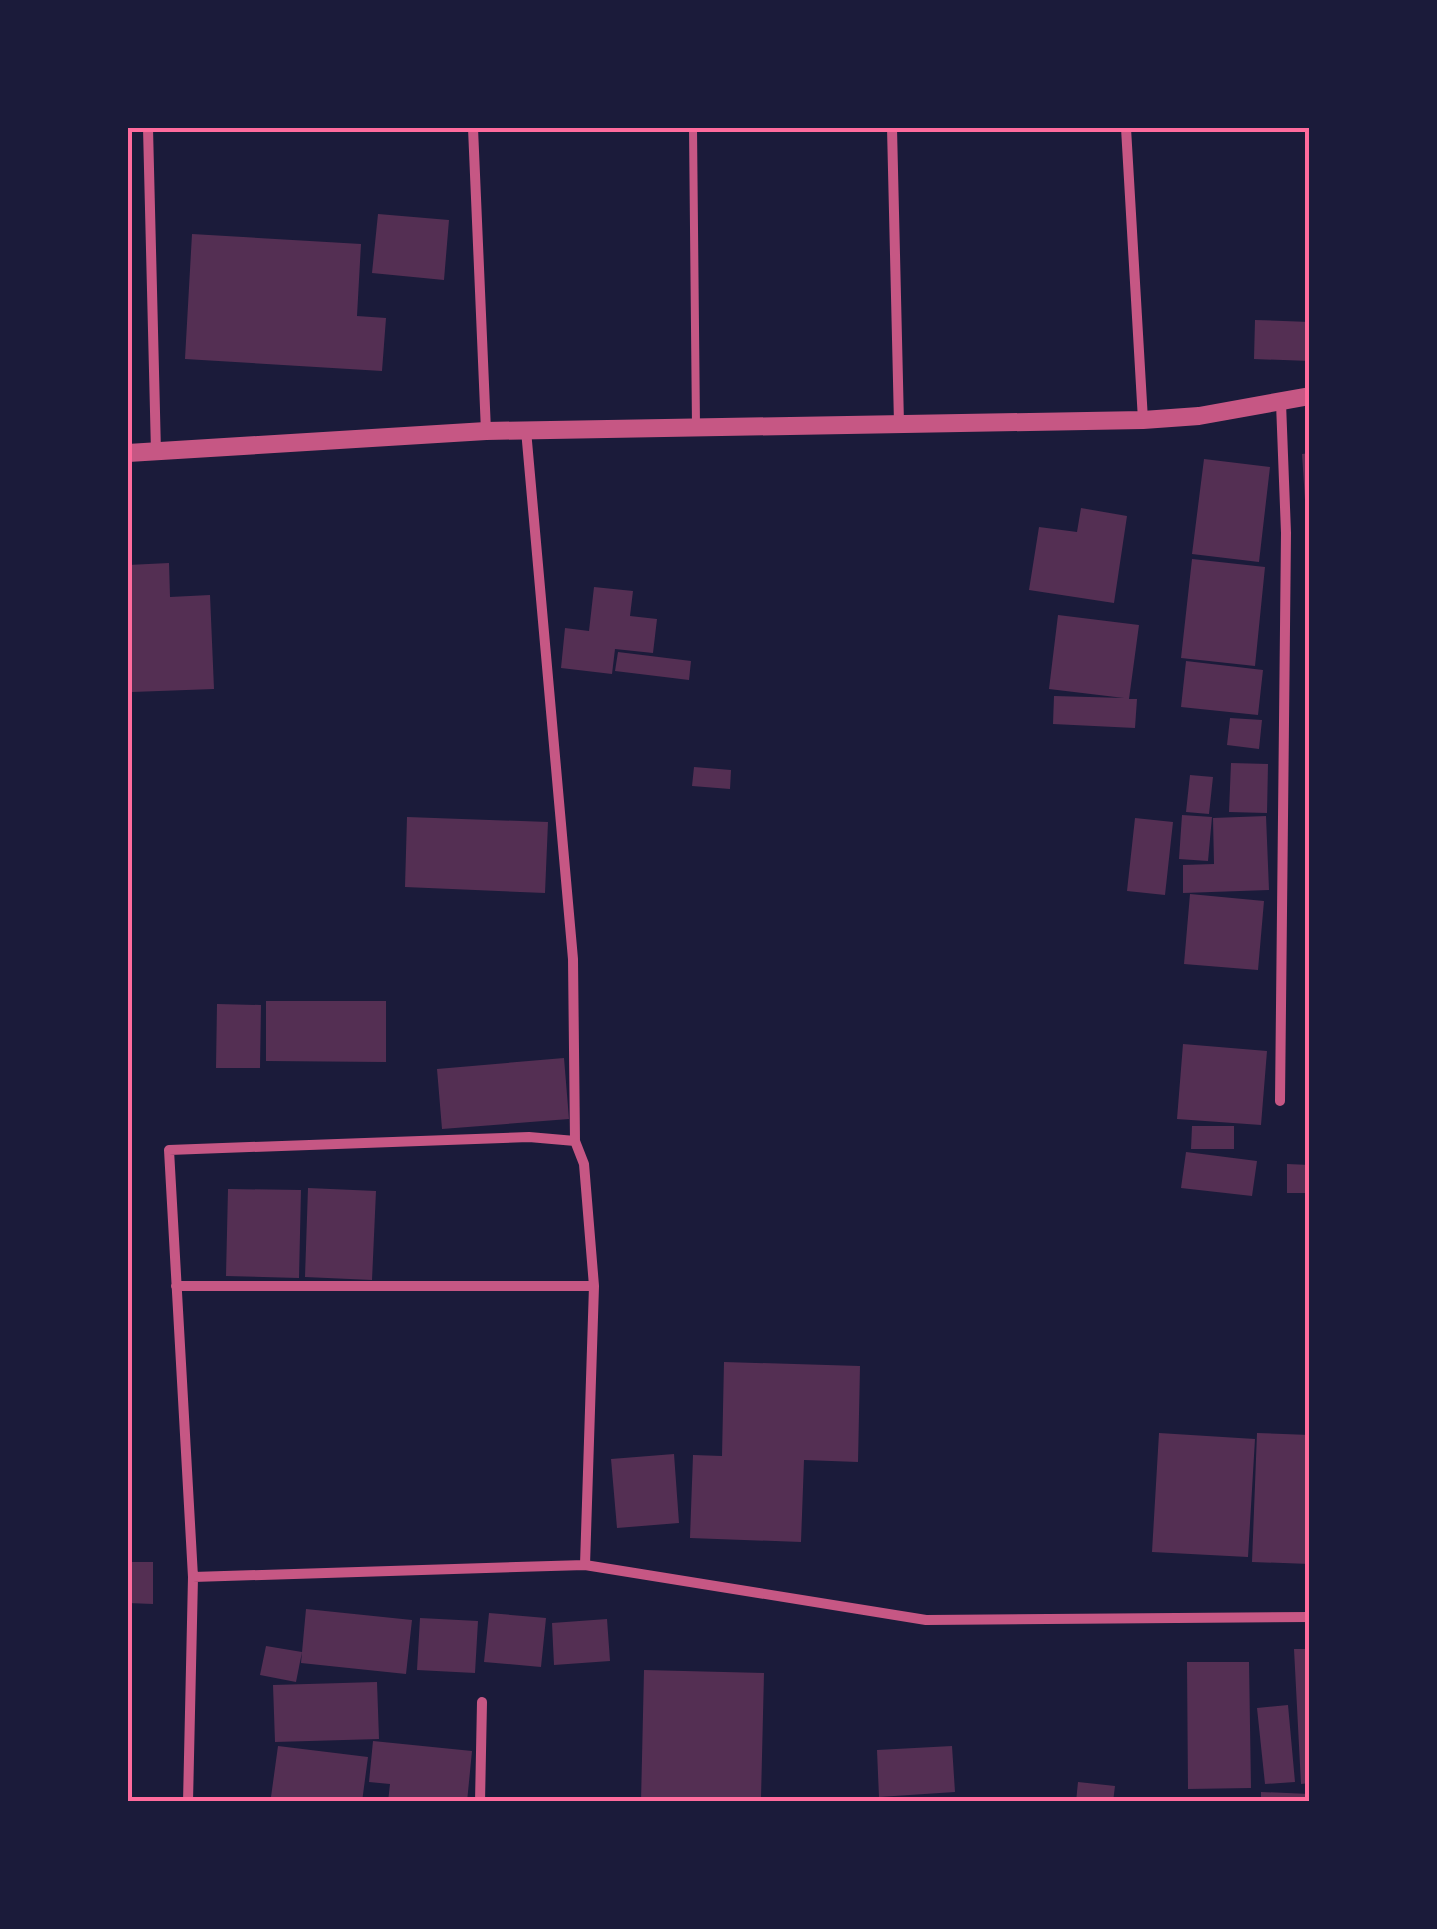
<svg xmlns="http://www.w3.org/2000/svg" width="1437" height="1929" font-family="'Fira Sans',sans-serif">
  <rect width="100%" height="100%" fill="#1b1b3a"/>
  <path fill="#542f53" d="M 378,214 L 449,220 L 444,280 L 372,273 Z
    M 192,234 L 361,244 L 357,316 L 386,318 L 382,371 L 185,359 Z
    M 1255,320 L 1310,322 L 1310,361 L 1254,359 Z
    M 1310,453 L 1310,530 L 1307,530 L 1302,454 Z
    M 1204,459 L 1270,467 L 1259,562 L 1192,554 Z
    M 1081,508 L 1127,516 L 1114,603 L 1029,590 L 1039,527 L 1077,532 Z
    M 1192,559 L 1265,567 L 1255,666 L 1181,658 Z
    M 169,563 L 170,597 L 210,595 L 214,689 L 132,692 L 128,565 Z
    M 594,587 L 633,591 L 630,616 L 657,619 L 653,653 L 615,649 L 612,674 L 561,668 L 565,628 L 589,631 Z
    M 1058,615 L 1139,625 L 1129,699 L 1137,699 L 1135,728 L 1053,724 L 1054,696 L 1124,698 L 1049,689 Z
    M 618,652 L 691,661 L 689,680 L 615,671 Z
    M 1186,661 L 1263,670 L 1258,715 L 1181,707 Z
    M 1230,718 L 1262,720 L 1259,749 L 1227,745 Z
    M 1231,763 L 1268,764 L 1267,813 L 1229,812 Z
    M 694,767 L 731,770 L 730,789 L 692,786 Z
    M 1190,775 L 1213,777 L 1209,814 L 1186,812 Z
    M 1182,815 L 1212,817 L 1208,861 L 1179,859 Z
    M 1266,816 L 1269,890 L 1183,893 L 1183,865 L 1214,864 L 1213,818 Z
    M 407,817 L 548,822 L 545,893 L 405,887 Z
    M 1135,818 L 1173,822 L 1165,895 L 1127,891 Z
    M 1190,894 L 1264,901 L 1258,970 L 1184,964 Z
    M 266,1001 L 386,1001 L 386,1062 L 266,1061 Z
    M 217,1004 L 261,1005 L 260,1068 L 216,1068 Z
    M 1183,1044 L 1267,1051 L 1261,1125 L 1177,1119 Z
    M 564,1058 L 569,1119 L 442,1129 L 437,1069 Z
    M 1192,1126 L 1234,1126 L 1234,1149 L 1191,1149 Z
    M 1186,1152 L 1257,1161 L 1252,1196 L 1181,1188 Z
    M 1287,1164 L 1310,1165 L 1310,1193 L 1287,1193 Z
    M 308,1188 L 376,1191 L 372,1280 L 305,1277 Z
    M 228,1189 L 301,1190 L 299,1278 L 226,1276 Z
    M 724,1362 L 860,1366 L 858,1462 L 804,1460 L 801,1542 L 690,1538 L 693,1455 L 722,1456 Z
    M 1159,1433 L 1255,1439 L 1248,1557 L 1152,1552 Z
    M 1257,1433 L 1310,1435 L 1310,1564 L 1252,1562 Z
    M 674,1454 L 679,1523 L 617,1528 L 611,1459 Z
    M 128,1562 L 153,1562 L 153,1604 L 128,1603 Z
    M 306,1609 L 412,1620 L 406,1674 L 301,1663 Z
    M 489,1613 L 546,1618 L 541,1667 L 484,1662 Z
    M 420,1618 L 478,1621 L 475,1673 L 417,1670 Z
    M 607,1619 L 610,1661 L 554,1665 L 552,1623 Z
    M 266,1646 L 302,1652 L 296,1682 L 260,1675 Z
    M 1294,1649 L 1310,1649 L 1310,1783 L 1301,1784 Z
    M 1187,1662 L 1249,1662 L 1251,1788 L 1188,1789 Z
    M 644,1670 L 764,1673 L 761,1798 L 641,1802 Z
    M 377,1682 L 379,1739 L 275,1742 L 273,1685 Z
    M 1288,1705 L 1295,1782 L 1265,1784 L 1257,1708 Z
    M 373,1741 L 472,1751 L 467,1802 L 388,1802 L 390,1784 L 369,1782 Z
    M 278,1746 L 368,1757 L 362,1802 L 271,1797 Z
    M 952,1746 L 955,1792 L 879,1797 L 877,1750 Z
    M 1078,1782 L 1115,1786 L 1113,1802 L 1076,1802 Z
    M 1261,1792 L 1310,1794 L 1310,1802 L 1261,1802 Z"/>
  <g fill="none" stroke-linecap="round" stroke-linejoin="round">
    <path stroke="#c65784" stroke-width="8" d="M 693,128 L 696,427"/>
    <path stroke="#c65784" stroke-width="10" d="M 148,128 L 156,452
      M 473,128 L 486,431
      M 892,128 L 899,423
      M 1126,128 L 1143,420
      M 526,430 L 573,959 L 575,1141 L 584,1164 L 594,1286 L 585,1565
      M 1280,1101 L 1286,533 L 1281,403
      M 176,1286 L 594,1286
      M 193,1577 L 585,1565 L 926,1620 L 1310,1617
      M 188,1802 L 193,1577 L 169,1150 L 529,1137 L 575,1141
      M 480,1802 L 482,1702"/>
    <path stroke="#c65784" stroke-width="18" d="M 128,453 L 486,431 L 1143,420 L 1199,416 L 1310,396"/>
  </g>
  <rect width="1437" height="1929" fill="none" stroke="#1b1b3a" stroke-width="260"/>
  <rect x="130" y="130" width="1177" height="1669" fill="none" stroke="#ff6b9d" stroke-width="4"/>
</svg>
